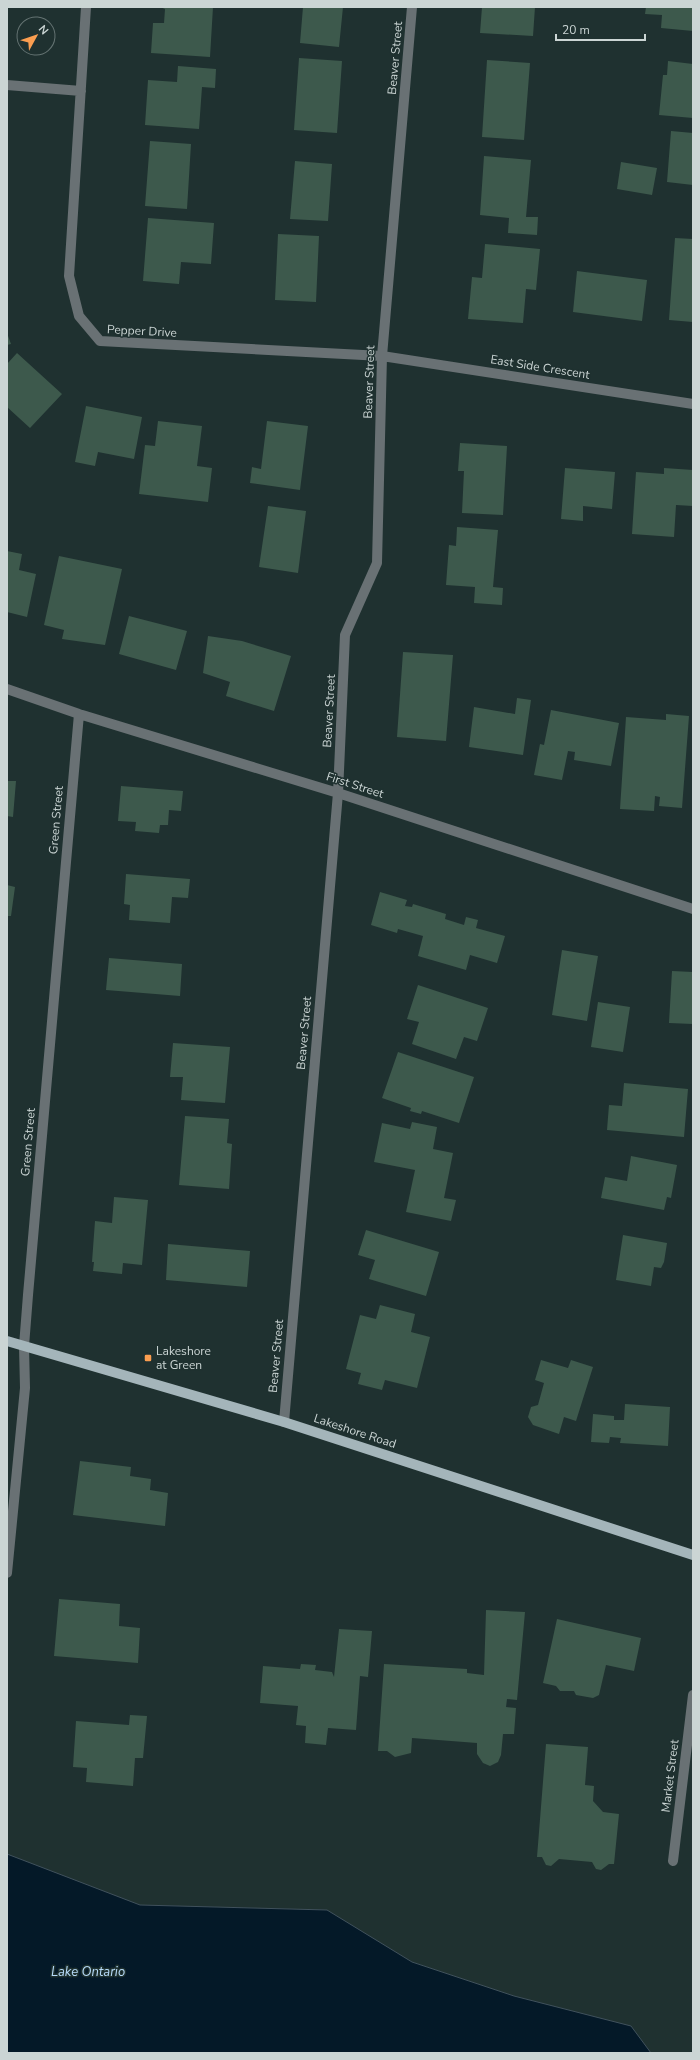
<svg xmlns="http://www.w3.org/2000/svg" width="700" height="2060" font-family="'Nunito Sans',sans-serif">
  <rect width="100%" height="100%" fill="#1f3130"/>
  <path fill="#041928" stroke="#40515c" d="M 7,1854 L 140,1905 L 327,1910 L 412,1962 L 514,1996 L 631,2026 L 651,2053 L 7,2053 Z"/>
  <path fill="#3d594c" d="M 160,7 L 213,7 L 210,57 L 151,53 L 153,23 L 164,23 L 165,9 Z
    M 303,7 L 343,7 L 339,47 L 300,43 Z
    M 482,7 L 535,7 L 533,36 L 480,33 Z
    M 646,7 L 693,7 L 693,31 L 661,28 L 662,15 L 645,14 Z
    M 299,58 L 342,61 L 337,133 L 294,130 Z
    M 487,60 L 530,63 L 524,140 L 482,137 Z
    M 668,61 L 693,64 L 693,118 L 659,115 L 663,75 L 667,75 Z
    M 178,66 L 216,69 L 215,88 L 202,87 L 199,129 L 145,125 L 148,80 L 177,82 Z
    M 671,131 L 693,133 L 693,185 L 667,182 Z
    M 150,141 L 191,144 L 187,209 L 145,206 Z
    M 484,156 L 531,160 L 526,217 L 538,217 L 537,235 L 508,233 L 509,218 L 480,215 Z
    M 295,161 L 332,164 L 328,221 L 290,219 Z
    M 621,162 L 657,168 L 652,195 L 617,189 Z
    M 148,218 L 214,223 L 211,264 L 181,262 L 179,284 L 143,281 Z
    M 278,234 L 319,236 L 316,302 L 275,300 Z
    M 675,238 L 693,239 L 693,322 L 669,320 Z
    M 485,244 L 540,249 L 536,290 L 526,289 L 523,323 L 468,319 L 472,277 L 482,278 Z
    M 577,271 L 647,280 L 642,321 L 573,312 Z
    M 7,333 L 11,344 L 7,345 Z
    M 17,353 L 62,394 L 30,428 L 7,407 L 7,364 Z
    M 86,406 L 142,417 L 134,459 L 98,452 L 95,466 L 75,462 Z
    M 158,421 L 202,426 L 197,466 L 212,468 L 208,502 L 139,494 L 145,445 L 155,446 Z
    M 267,421 L 308,426 L 300,490 L 250,483 L 252,467 L 261,469 Z
    M 460,443 L 507,446 L 503,515 L 462,513 L 464,471 L 458,471 Z
    M 565,468 L 615,472 L 612,509 L 583,506 L 583,521 L 561,519 Z
    M 664,468 L 693,470 L 693,506 L 676,505 L 674,537 L 632,534 L 636,472 L 664,474 Z
    M 268,506 L 306,511 L 298,573 L 259,567 Z
    M 457,527 L 498,530 L 493,587 L 503,588 L 502,605 L 474,603 L 475,587 L 446,585 L 449,545 L 456,546 Z
    M 7,551 L 22,554 L 19,570 L 36,574 L 27,617 L 7,612 Z
    M 59,556 L 122,569 L 105,645 L 62,639 L 64,630 L 44,625 Z
    M 129,616 L 187,631 L 176,670 L 119,654 Z
    M 208,636 L 242,641 L 291,656 L 274,711 L 226,696 L 230,682 L 203,673 Z
    M 403,652 L 453,655 L 446,741 L 397,737 Z
    M 517,698 L 531,700 L 523,755 L 469,747 L 474,707 L 515,714 Z
    M 551,710 L 619,723 L 611,766 L 574,760 L 575,752 L 568,751 L 562,780 L 534,775 L 540,744 L 544,745 Z
    M 666,714 L 689,716 L 682,808 L 659,806 L 660,797 L 655,796 L 654,811 L 620,809 L 626,717 L 666,720 Z
    M 7,781 L 16,781 L 13,817 L 7,816 Z
    M 121,786 L 183,791 L 181,811 L 169,810 L 168,825 L 160,825 L 159,833 L 135,831 L 136,822 L 118,821 Z
    M 126,874 L 190,879 L 188,898 L 172,897 L 170,923 L 129,920 L 130,905 L 124,904 Z
    M 7,885 L 15,887 L 11,916 L 7,916 Z
    M 380,892 L 407,900 L 405,906 L 412,907 L 413,904 L 446,914 L 445,919 L 464,925 L 466,917 L 478,920 L 476,928 L 505,936 L 497,963 L 470,955 L 466,970 L 418,956 L 423,936 L 398,929 L 397,933 L 371,925 Z
    M 562,950 L 598,956 L 587,1021 L 552,1015 Z
    M 109,958 L 182,964 L 180,996 L 106,990 Z
    M 672,971 L 693,972 L 693,1024 L 669,1023 Z
    M 418,985 L 488,1008 L 477,1041 L 464,1037 L 456,1059 L 412,1044 L 419,1022 L 407,1019 Z
    M 598,1002 L 630,1007 L 623,1052 L 591,1047 Z
    M 173,1043 L 230,1047 L 225,1103 L 181,1100 L 183,1077 L 170,1077 Z
    M 398,1052 L 474,1077 L 459,1123 L 422,1111 L 421,1114 L 410,1111 L 411,1108 L 382,1098 Z
    M 624,1083 L 688,1089 L 684,1137 L 607,1130 L 609,1105 L 622,1106 Z
    M 185,1116 L 229,1119 L 227,1143 L 232,1144 L 229,1189 L 179,1185 Z
    M 412,1122 L 437,1127 L 433,1149 L 453,1153 L 444,1198 L 456,1200 L 451,1221 L 406,1212 L 415,1170 L 374,1162 L 382,1123 L 410,1129 Z
    M 631,1156 L 677,1165 L 671,1198 L 667,1197 L 664,1210 L 601,1198 L 605,1177 L 627,1181 Z
    M 114,1197 L 148,1200 L 142,1265 L 123,1263 L 122,1274 L 93,1271 L 94,1262 L 92,1262 L 95,1221 L 112,1223 Z
    M 366,1230 L 439,1252 L 426,1296 L 369,1279 L 375,1260 L 358,1255 Z
    M 623,1235 L 667,1243 L 664,1262 L 661,1268 L 654,1267 L 651,1286 L 616,1280 Z
    M 168,1244 L 250,1251 L 247,1287 L 166,1280 Z
    M 380,1305 L 415,1314 L 411,1332 L 430,1337 L 417,1388 L 385,1380 L 382,1390 L 358,1384 L 361,1373 L 346,1369 L 360,1315 L 376,1319 Z
    M 541,1360 L 568,1368 L 571,1360 L 593,1367 L 576,1421 L 564,1417 L 559,1434 L 533,1425 L 528,1417 L 531,1407 L 538,1405 L 544,1383 L 535,1380 Z
    M 625,1404 L 670,1407 L 668,1446 L 620,1443 L 621,1438 L 610,1437 L 609,1443 L 591,1442 L 593,1414 L 614,1416 L 614,1420 L 624,1420 Z
    M 80,1461 L 131,1467 L 130,1476 L 151,1479 L 150,1490 L 168,1493 L 165,1526 L 73,1515 Z
    M 59,1599 L 120,1604 L 119,1626 L 140,1628 L 138,1663 L 54,1656 Z
    M 486,1610 L 525,1612 L 517,1700 L 507,1699 L 506,1707 L 516,1708 L 514,1734 L 503,1734 L 501,1755 L 498,1762 L 490,1766 L 483,1763 L 477,1754 L 477,1743 L 412,1738 L 411,1753 L 395,1757 L 387,1751 L 378,1751 L 384,1664 L 467,1669 L 467,1673 L 484,1675 Z
    M 557,1619 L 641,1638 L 634,1671 L 606,1665 L 599,1695 L 593,1698 L 576,1695 L 574,1691 L 560,1691 L 556,1686 L 543,1683 Z
    M 339,1629 L 372,1631 L 368,1677 L 360,1676 L 356,1730 L 328,1728 L 326,1745 L 305,1743 L 306,1726 L 296,1725 L 298,1706 L 260,1703 L 263,1666 L 300,1669 L 301,1664 L 316,1665 L 315,1670 L 332,1672 L 334,1677 Z
    M 130,1715 L 147,1716 L 143,1758 L 135,1758 L 133,1786 L 86,1782 L 87,1768 L 73,1767 L 76,1721 L 129,1725 Z
    M 546,1744 L 588,1747 L 585,1785 L 594,1786 L 593,1801 L 603,1812 L 619,1814 L 614,1864 L 609,1864 L 601,1870 L 596,1869 L 592,1862 L 559,1859 L 551,1866 L 546,1865 L 542,1857 L 537,1857 Z"/>
  <g fill="none" stroke-linecap="round" stroke-linejoin="round">
    <path stroke="#697174" stroke-width="10" d="M 86,7 L 69,276 L 79,316 L 100,341 L 382,356 L 693,404
      M 7,85 L 81,91
      M 7,689 L 79,714 L 338,793 L 693,909
      M 284,1422 L 338,793 L 345,635 L 377,563 L 382,356 L 412,7
      M 7,1573 L 25,1388 L 24,1346 L 28,1295 L 79,714
      M 673,1861 L 693,1695"/>
    <path stroke="#a4b5ba" stroke-width="10" d="M 7,1341 L 284,1422 L 693,1555"/>
  </g>
  <rect fill="#fb9e50" stroke="#1f3130" stroke-width="1.5" x="144" y="1354" width="8" height="8" rx="2"/>
  <g text-anchor="middle" dominant-baseline="central" stroke-width="3" stroke-linejoin="round" paint-order="stroke">
    <g font-size="12" fill="#cbd5d4" stroke="#1f3130">
      <text transform="translate(395 58) rotate(-85)">Beaver Street</text>
      <text transform="translate(142 331) rotate(3)">Pepper Drive</text>
      <text transform="translate(540 367) rotate(9)">East Side Crescent</text>
      <text transform="translate(369 382) rotate(-88)">Beaver Street</text>
      <text transform="translate(329 711) rotate(-87)">Beaver Street</text>
      <text transform="translate(355 785) rotate(18)">First Street</text>
      <text transform="translate(56 820) rotate(-85)">Green Street</text>
      <text transform="translate(304 1033) rotate(-85)">Beaver Street</text>
      <text transform="translate(28 1142) rotate(-85)">Green Street</text>
      <text transform="translate(276 1356) rotate(-85)">Beaver Street</text>
      <text transform="translate(355 1431) rotate(18)">Lakeshore Road</text>
      <text transform="translate(670 1776) rotate(-83)">Market Street</text>
    </g>
    <g font-size="12" fill="#cbd5d4" stroke="#1f3130" text-anchor="start">
      <text x="156" y="1351">Lakeshore<tspan x="156" dy="14">at Green</tspan></text>
    </g>
    <g font-size="13" font-style="italic" fill="#b6daf8" stroke="#1f3130">
      <text x="88" y="1972">Lake Ontario</text>
    </g>
  </g>
  <rect width="700" height="2060" fill="none" stroke="#cbd5d4" stroke-width="16"/>
  <g transform="translate(36 36) rotate(50)"><circle r="19" fill="#1f3130" stroke="#647372"/>
  <path d="M0-3L7 15L0 10L-7 15Z" fill="#fb9e50"/>
  <text y="-6" font-size="11" font-weight="bold" text-anchor="middle" fill="#cbd5d4">N</text>
  </g>
  <path d="M556 34v6h89v-6" fill="none" stroke="#cbd5d4" stroke-width="2"/>
  <text x="562" y="34" font-size="12" fill="#cbd5d4" stroke="#1f3130" stroke-width="3" paint-order="stroke">20 m</text>
</svg>
